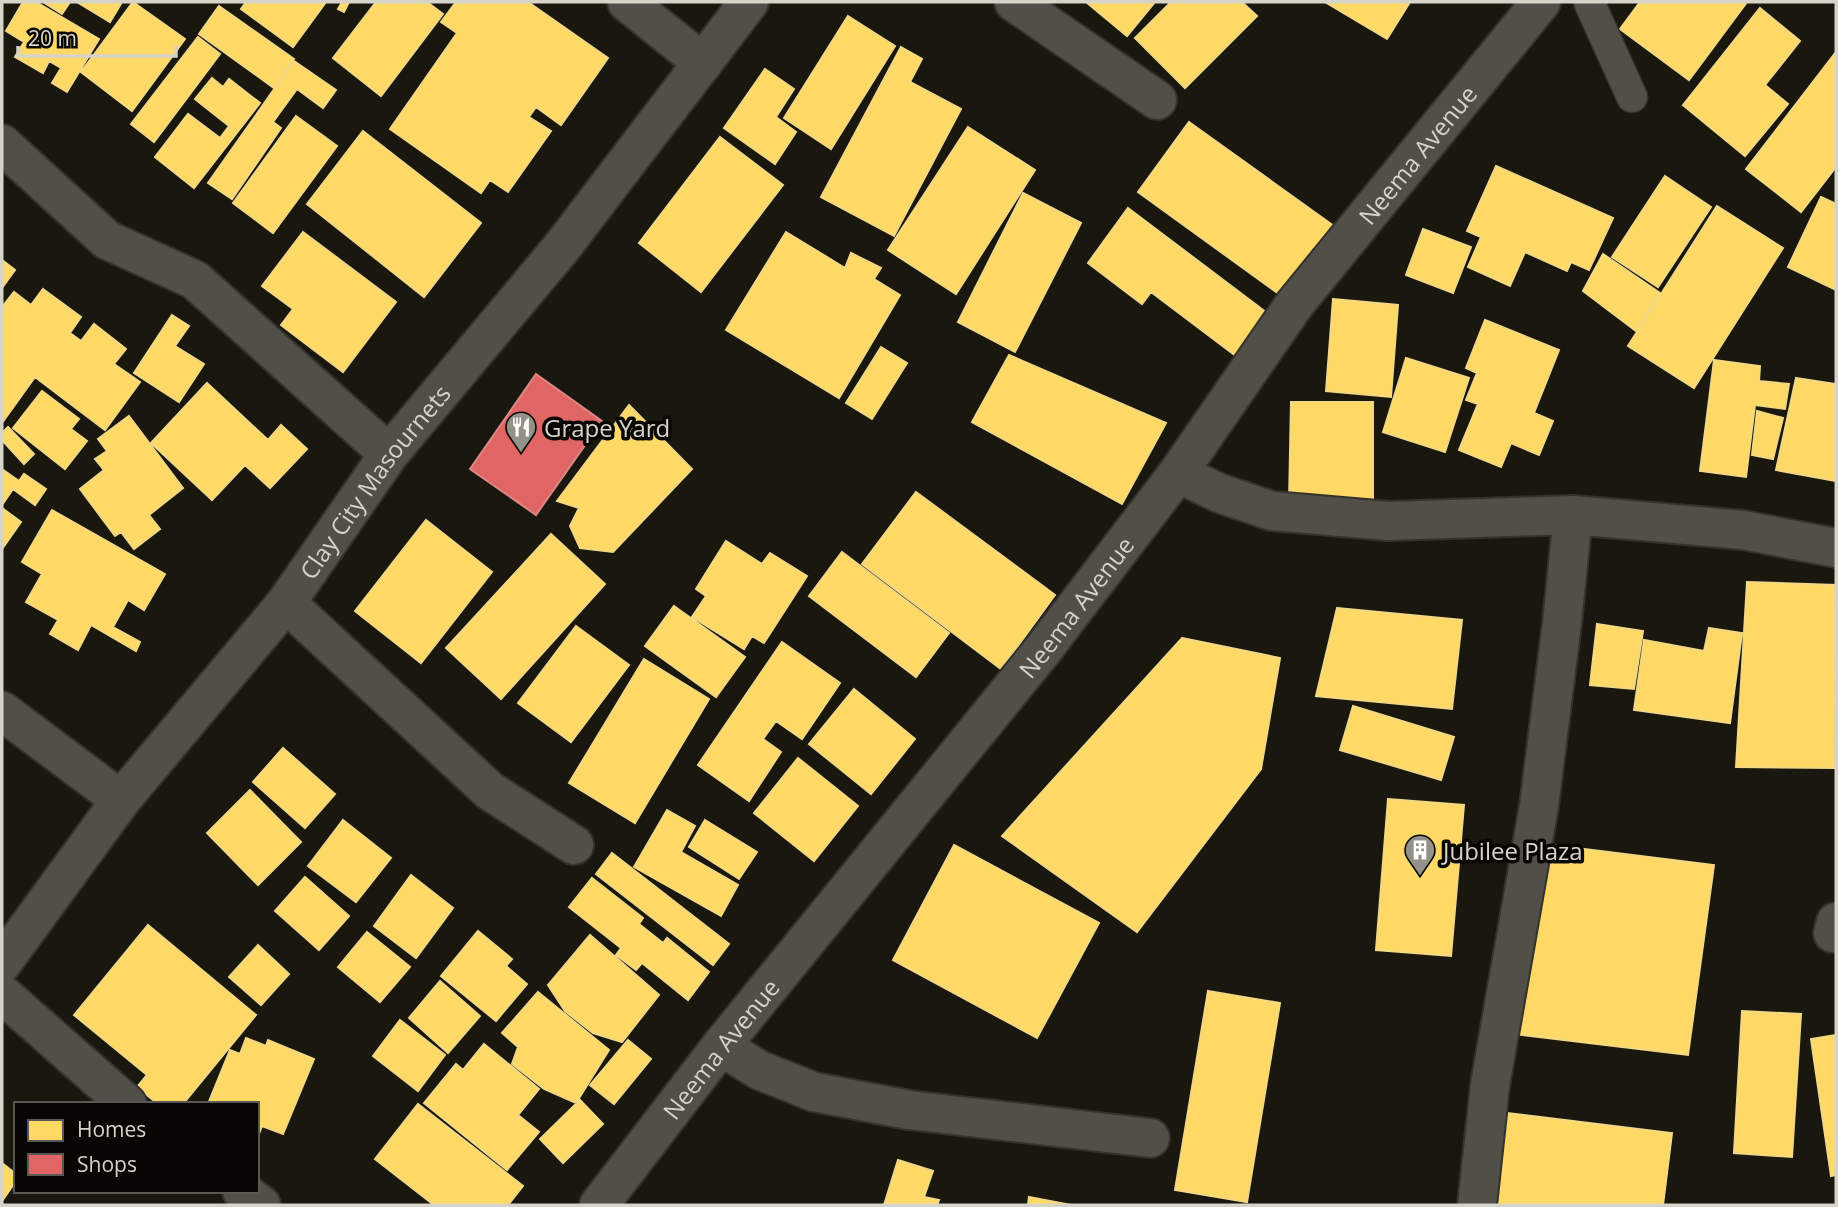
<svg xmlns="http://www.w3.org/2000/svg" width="1838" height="1207" font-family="'Open Sans',sans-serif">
  <rect width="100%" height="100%" fill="#1a180e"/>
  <path fill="#ffd966" stroke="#f3d884" stroke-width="2" d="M 23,2 L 36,2 L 99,39 L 67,92 L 52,83 L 61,68 L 49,61 L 43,73 L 15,57 L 24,42 L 6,31 Z
    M 43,2 L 70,2 L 62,14 Z
    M 77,2 L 122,2 L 110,22 Z
    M 133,2 L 185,39 L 132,111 L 81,72 Z
    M 246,2 L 326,2 L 293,47 L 241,9 Z
    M 342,2 L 349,2 L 344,12 L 338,9 Z
    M 376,2 L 427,2 L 443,14 L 381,96 L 333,58 Z
    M 456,2 L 528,2 L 608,58 L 561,125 L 536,107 L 529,117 L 551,131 L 508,192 L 490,180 L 481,193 L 390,129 L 457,33 L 441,22 Z
    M 1086,2 L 1155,2 L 1127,36 Z
    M 1171,2 L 1242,2 L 1257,16 L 1185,88 L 1135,38 Z
    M 1325,2 L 1410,2 L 1387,39 Z
    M 1640,2 L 1747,2 L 1689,80 L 1620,29 Z
    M 219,6 L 294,59 L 274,88 L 199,34 Z
    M 1760,8 L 1800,41 L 1765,85 L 1788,104 L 1745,156 L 1683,105 Z
    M 848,16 L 895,46 L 831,149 L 784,118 Z
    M 198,37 L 220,54 L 154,142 L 131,124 Z
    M 901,47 L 922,59 L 910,82 L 961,109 L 894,236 L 821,197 Z
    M 1836,52 L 1836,167 L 1801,212 L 1746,169 Z
    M 294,61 L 336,90 L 323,108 L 297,89 L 273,122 L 281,128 L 232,199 L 208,183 Z
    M 765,69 L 794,89 L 776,117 L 796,132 L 775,164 L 724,128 Z
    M 212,78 L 223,87 L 229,79 L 260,103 L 194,188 L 155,157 L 188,114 L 220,138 L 229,126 L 195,99 Z
    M 296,116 L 337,146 L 273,233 L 233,203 Z
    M 1189,122 L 1345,234 L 1294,305 L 1138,192 Z
    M 968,127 L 1035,170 L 956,294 L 888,250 Z
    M 363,131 L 481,223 L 424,297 L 307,204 Z
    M 720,137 L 783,185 L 701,292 L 639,243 Z
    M 1496,166 L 1613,218 L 1589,270 L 1571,262 L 1567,271 L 1525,252 L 1510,286 L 1468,267 L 1481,237 L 1467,231 Z
    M 1665,176 L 1711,207 L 1658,287 L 1612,257 Z
    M 1023,193 L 1081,223 L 1015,352 L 958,322 Z
    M 1821,197 L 1836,204 L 1836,290 L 1788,267 Z
    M 1717,206 L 1783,248 L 1694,388 L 1628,346 Z
    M 1128,208 L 1267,313 L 1236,356 L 1151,292 L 1142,304 L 1088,263 Z
    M 1423,229 L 1471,247 L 1453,293 L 1406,275 Z
    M 303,232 L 396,302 L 343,372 L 281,325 L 293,309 L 262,286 Z
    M 786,232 L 845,268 L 851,253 L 881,268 L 874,279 L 900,295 L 839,398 L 726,330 Z
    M 1603,254 L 1660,293 L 1636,331 L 1583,291 Z
    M 2,260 L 15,270 L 2,288 Z
    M 43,289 L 81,317 L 70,333 L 81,341 L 94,324 L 126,349 L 114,364 L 140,382 L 105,430 L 35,377 L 2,423 L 2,307 L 14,292 L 31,305 Z
    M 1333,299 L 1398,305 L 1391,397 L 1326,391 Z
    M 172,315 L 189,326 L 175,346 L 204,364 L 179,402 L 134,373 Z
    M 1485,320 L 1559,350 L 1534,413 L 1553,421 L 1539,455 L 1511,443 L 1501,467 L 1459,450 L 1478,404 L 1466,400 L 1477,373 L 1466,368 Z
    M 881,347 L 907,363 L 872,419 L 846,403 Z
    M 1009,355 L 1166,423 L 1122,504 L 972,422 Z
    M 1406,358 L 1469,378 L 1445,452 L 1383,432 Z
    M 1714,360 L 1760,366 L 1759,381 L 1789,384 L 1785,409 L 1755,405 L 1746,477 L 1700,471 Z
    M 1796,378 L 1836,384 L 1836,481 L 1776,470 Z
    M 207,383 L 268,440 L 281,425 L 307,449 L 270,488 L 245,465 L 212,500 L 151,443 Z
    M 42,391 L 79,419 L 71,429 L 87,441 L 65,469 L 13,428 Z
    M 1291,402 L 1373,402 L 1373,503 L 1289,502 Z
    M 629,405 L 692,469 L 613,552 L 580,548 L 570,526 L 579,508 L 557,501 Z
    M 1757,411 L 1783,418 L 1773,459 L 1752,455 Z
    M 129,416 L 183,488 L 149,515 L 160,529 L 134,549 L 121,532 L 115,536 L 80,489 L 104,470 L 95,459 L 107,451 L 98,439 Z
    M 8,427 L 34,454 L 24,464 L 2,440 L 2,433 Z
    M 2,469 L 19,481 L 24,474 L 46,489 L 35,505 L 13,489 L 2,505 Z
    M 916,492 L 1055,595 L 1001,669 L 862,564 Z
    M 2,508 L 21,522 L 2,549 Z
    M 52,510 L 165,574 L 144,610 L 128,600 L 113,627 L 140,642 L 136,651 L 91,625 L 78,650 L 50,634 L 58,620 L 26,602 L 42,574 L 22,562 Z
    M 426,520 L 492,572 L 421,663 L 355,611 Z
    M 551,534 L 605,584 L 501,699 L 446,648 Z
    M 726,541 L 762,564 L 770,553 L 807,576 L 764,643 L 752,636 L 744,649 L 692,617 L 706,596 L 696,589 Z
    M 842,552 L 949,633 L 916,677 L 809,596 Z
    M 1747,582 L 1836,585 L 1835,768 L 1736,767 Z
    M 674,606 L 745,657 L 716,697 L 645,646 Z
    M 1337,608 L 1462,620 L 1452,709 L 1316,696 Z
    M 1597,624 L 1643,631 L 1634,689 L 1590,685 Z
    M 576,626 L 629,665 L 571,742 L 518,703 Z
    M 1709,628 L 1742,633 L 1730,723 L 1634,710 L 1644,640 L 1704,651 Z
    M 1182,638 L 1280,658 L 1261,769 L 1137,932 L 1002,836 Z
    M 782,642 L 840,683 L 802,739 L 776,721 L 763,739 L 781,752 L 749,801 L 698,765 Z
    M 644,659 L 709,699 L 635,823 L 569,783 Z
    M 854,689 L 915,739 L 871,794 L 809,744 Z
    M 1353,706 L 1454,737 L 1441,780 L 1340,750 Z
    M 283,748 L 335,794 L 305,828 L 253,782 Z
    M 798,758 L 858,806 L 814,861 L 754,813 Z
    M 250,790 L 301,842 L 258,885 L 207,833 Z
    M 1388,799 L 1464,805 L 1451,956 L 1376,950 Z
    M 667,810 L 695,826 L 681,852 L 738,885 L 721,916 L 634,867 Z
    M 343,820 L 391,858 L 356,902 L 308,866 Z
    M 705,820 L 757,852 L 739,879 L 689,847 Z
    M 1536,843 L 1714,865 L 1688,1055 L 1514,1034 Z
    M 954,845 L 1099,923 L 1037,1038 L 893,960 Z
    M 612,853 L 729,944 L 713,965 L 596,874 Z
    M 411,875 L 453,908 L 416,958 L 374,926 Z
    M 305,877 L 349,916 L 319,950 L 275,911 Z
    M 592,878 L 643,918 L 639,924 L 663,943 L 667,938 L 709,972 L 688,1000 L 642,963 L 636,970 L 616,955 L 621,948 L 569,907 Z
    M 148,925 L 256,1015 L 183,1104 L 158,1104 L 137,1087 L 147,1075 L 74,1015 Z
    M 478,931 L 512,959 L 506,966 L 527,984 L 496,1021 L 441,976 Z
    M 367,932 L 410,967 L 380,1002 L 338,967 Z
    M 590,935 L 659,995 L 622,1042 L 593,1033 L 565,1011 L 548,985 Z
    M 258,945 L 289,974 L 261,1005 L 229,977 Z
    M 440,981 L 480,1016 L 448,1053 L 409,1018 Z
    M 1208,991 L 1280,1003 L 1247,1202 L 1175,1190 Z
    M 538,992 L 609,1050 L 576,1103 L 544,1089 L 512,1064 L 518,1047 L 502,1033 Z
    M 1742,1011 L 1801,1014 L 1792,1157 L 1734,1153 Z
    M 400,1020 L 445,1055 L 418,1091 L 373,1056 Z
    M 1836,1035 L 1836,1175 L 1831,1176 L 1811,1039 Z
    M 246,1038 L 266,1046 L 268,1040 L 314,1059 L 283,1134 L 262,1126 L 257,1139 L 257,1104 L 208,1104 L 230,1050 L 240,1054 Z
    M 628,1040 L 651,1059 L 614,1104 L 590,1085 Z
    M 484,1044 L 539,1089 L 518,1115 L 539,1132 L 507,1170 L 424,1103 L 456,1064 L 463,1070 Z
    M 580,1100 L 603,1124 L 563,1163 L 540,1139 Z
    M 418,1104 L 523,1186 L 508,1205 L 434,1205 L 375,1159 Z
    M 1507,1113 L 1672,1133 L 1663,1205 L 1497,1205 L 1496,1203 Z
    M 898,1160 L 933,1171 L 924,1197 L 939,1200 L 937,1205 L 884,1205 Z
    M 2,1163 L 16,1174 L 16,1181 L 2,1201 Z
    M 1029,1197 L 1071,1205 L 1028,1205 Z"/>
  <path fill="#e06666" stroke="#dd8784" stroke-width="2" d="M 536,374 L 602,421 L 536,515 L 470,469 Z"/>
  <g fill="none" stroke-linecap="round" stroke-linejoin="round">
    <g stroke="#33322b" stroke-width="33">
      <path id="lane" d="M 1589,2 L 1632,97"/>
    </g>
    <g stroke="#33322b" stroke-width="42">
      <g id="street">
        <path d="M 627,2 L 703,63"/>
        <path d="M 1014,2 L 1157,100"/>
        <path d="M 2,144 L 107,240 L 195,280 L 389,454"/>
        <path d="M 1178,473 L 1219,493 L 1272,511 L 1388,521 L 1573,515 L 1743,530 L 1836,548"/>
        <path d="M 286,603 L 490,791 L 574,845"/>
        <path d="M 2,711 L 121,800"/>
        <path d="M 1833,933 L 1836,922"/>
        <path id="s1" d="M 2,963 L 121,800 L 286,603 L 389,454 L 562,247 L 749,2"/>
        <path d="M 2,994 L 127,1104"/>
        <path d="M 721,1046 L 759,1070 L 814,1092 L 909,1110 L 1150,1138"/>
        <path d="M 242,1191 L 261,1205"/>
        <path id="s2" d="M 599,1205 L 721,1046 L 1042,651 L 1178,473 L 1294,305 L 1541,2"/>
        <path d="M 1477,1205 L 1490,1085 L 1539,806 L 1562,623 L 1573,515"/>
      </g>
    </g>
    <use href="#lane" stroke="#514f48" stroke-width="30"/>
    <use href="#street" stroke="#514f48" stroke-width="38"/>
  </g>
  <defs>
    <g id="restaurant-pin" transform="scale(1.575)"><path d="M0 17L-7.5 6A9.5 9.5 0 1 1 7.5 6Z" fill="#949288" stroke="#080602"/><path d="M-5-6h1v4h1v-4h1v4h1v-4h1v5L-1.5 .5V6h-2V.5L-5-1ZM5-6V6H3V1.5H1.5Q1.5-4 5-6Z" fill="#fff"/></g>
    <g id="building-pin" transform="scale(1.575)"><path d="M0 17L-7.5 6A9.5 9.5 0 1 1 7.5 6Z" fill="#949288" stroke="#080602"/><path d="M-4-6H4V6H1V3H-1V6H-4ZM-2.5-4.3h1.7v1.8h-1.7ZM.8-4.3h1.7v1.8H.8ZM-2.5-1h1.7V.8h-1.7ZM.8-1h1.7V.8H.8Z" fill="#fff"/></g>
  </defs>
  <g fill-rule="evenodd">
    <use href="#restaurant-pin" x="521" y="427"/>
    <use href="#building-pin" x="1420" y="850"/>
  </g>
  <g text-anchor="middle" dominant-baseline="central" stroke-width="7" stroke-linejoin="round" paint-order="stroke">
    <g font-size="24" fill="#d6d4c9" stroke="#080602">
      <text stroke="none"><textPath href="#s2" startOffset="1332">Neema Avenue</textPath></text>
      <text stroke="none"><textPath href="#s1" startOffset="609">Clay City Masournets</textPath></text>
      <text stroke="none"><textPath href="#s2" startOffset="765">Neema Avenue</textPath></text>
      <text stroke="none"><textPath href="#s2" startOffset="198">Neema Avenue</textPath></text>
    </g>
    <g font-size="24" fill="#d6d4c9" stroke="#080602" text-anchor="start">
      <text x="544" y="427">Grape Yard</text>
      <text x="1443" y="850">Jubilee Plaza</text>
    </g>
  </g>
  <rect width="1838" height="1207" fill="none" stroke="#d6d4c9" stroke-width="7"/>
  <rect x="14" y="1102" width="245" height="91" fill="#080602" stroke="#5a5852" stroke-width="2"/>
  <rect x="28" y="1120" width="35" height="21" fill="#ffd966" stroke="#5a5852" stroke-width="2"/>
  <text x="77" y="1137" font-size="21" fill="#d6d4c9">Homes</text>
  <rect x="28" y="1154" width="35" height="21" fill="#e06666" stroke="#5a5852" stroke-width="2"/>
  <text x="77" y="1172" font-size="21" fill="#d6d4c9">Shops</text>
  <path d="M18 46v10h158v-10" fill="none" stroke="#d6d4c9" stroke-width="3.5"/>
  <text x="28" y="46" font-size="21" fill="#d6d4c9" stroke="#080602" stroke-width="5" paint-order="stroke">20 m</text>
</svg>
